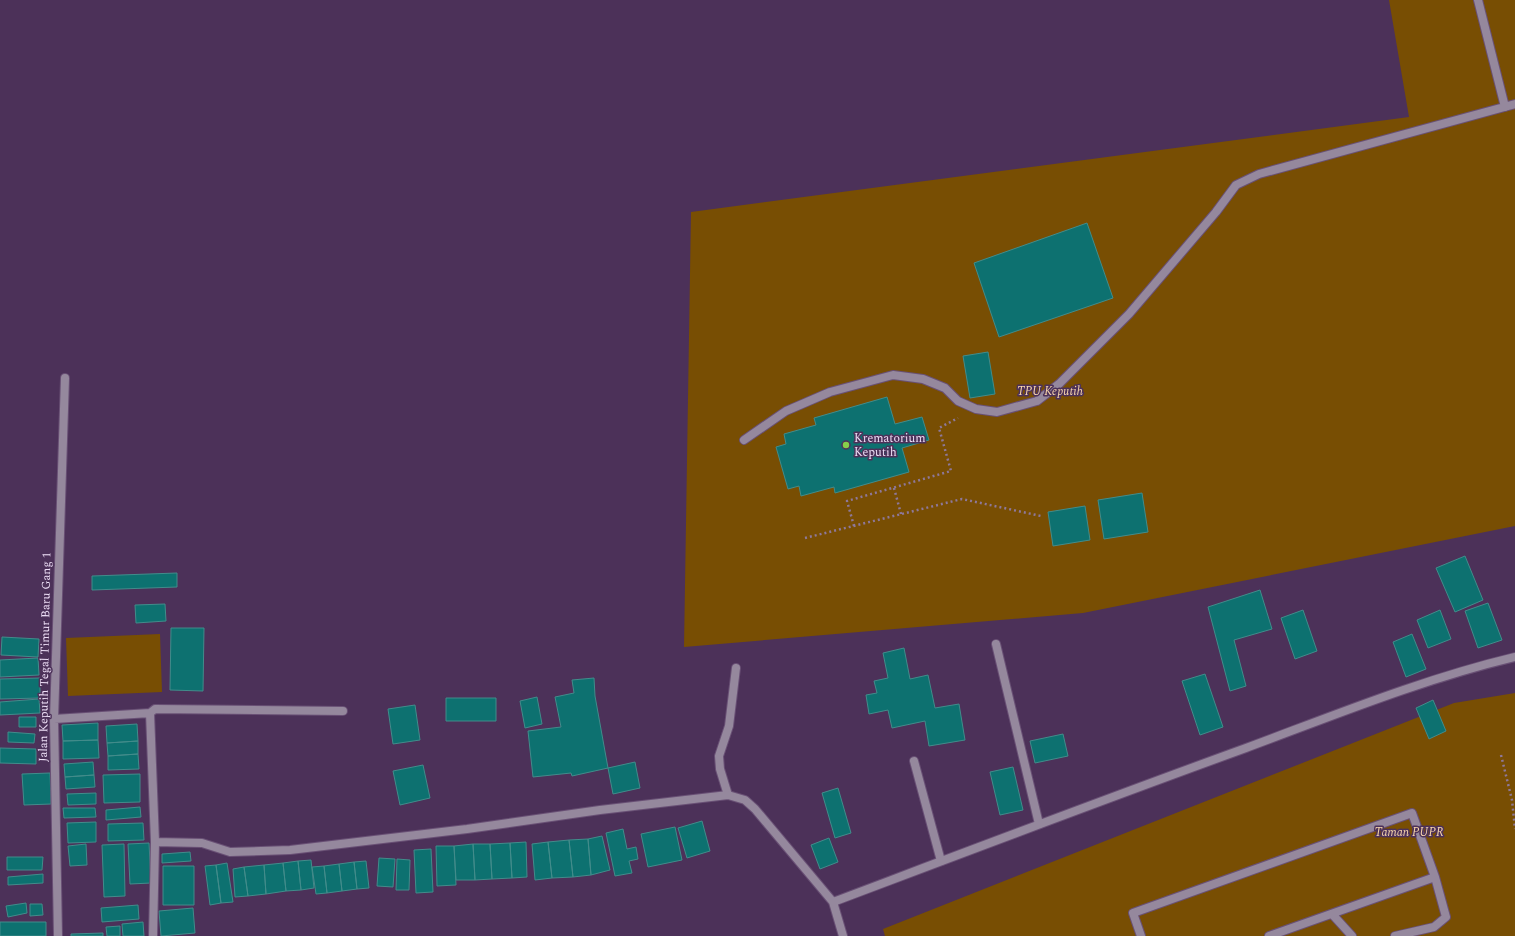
<svg xmlns="http://www.w3.org/2000/svg" width="1515" height="936" font-family="Spectral,serif">
  <rect width="100%" height="100%" fill="#4c3159"/>
  <path fill="#784e03" d="M 1389,0 L 1515,0 L 1515,526 L 1083,613 L 684,647 L 691,212 L 1409,117 Z
    M 160,634 L 162,692 L 68,696 L 66,638 Z
    M 1515,693 L 1515,936 L 885,936 L 883,929 L 1454,703 Z"/>
  <path fill="#0d7170" stroke="#428c8b" d="M 1087,223 L 1113,298 L 999,337 L 974,263 Z
    M 988,352 L 995,394 L 970,398 L 963,356 Z
    M 887,397 L 895,424 L 922,417 L 929,440 L 902,448 L 909,472 L 835,493 L 834,487 L 801,496 L 799,486 L 788,489 L 776,447 L 786,444 L 784,434 L 816,425 L 814,418 Z
    M 1142,493 L 1148,532 L 1104,539 L 1098,500 Z
    M 1085,506 L 1090,540 L 1053,546 L 1048,512 Z
    M 1465,556 L 1483,600 L 1455,612 L 1436,568 Z
    M 177,573 L 177,587 L 92,590 L 92,576 Z
    M 1260,590 L 1272,629 L 1234,640 L 1246,686 L 1230,691 L 1208,607 Z
    M 1488,603 L 1502,640 L 1478,648 L 1465,611 Z
    M 165,604 L 166,621 L 136,623 L 135,605 Z
    M 1303,610 L 1317,651 L 1295,659 L 1281,618 Z
    M 1440,610 L 1451,639 L 1428,648 L 1417,620 Z
    M 171,628 L 204,628 L 203,691 L 170,690 Z
    M 1412,634 L 1426,669 L 1406,677 L 1393,642 Z
    M 2,637 L 39,639 L 38,657 L 1,655 Z
    M 904,648 L 910,679 L 928,675 L 935,708 L 959,704 L 965,740 L 929,746 L 925,721 L 892,728 L 888,710 L 869,714 L 866,695 L 877,693 L 874,681 L 888,678 L 883,653 Z
    M 38,658 L 39,675 L 0,677 L 0,660 Z
    M 1205,674 L 1223,727 L 1200,735 L 1182,681 Z
    M 40,678 L 40,698 L 0,699 L 0,679 Z
    M 594,678 L 595,696 L 608,768 L 572,776 L 571,773 L 533,777 L 528,731 L 561,727 L 555,697 L 574,693 L 572,680 Z
    M 537,697 L 542,724 L 525,728 L 520,701 Z
    M 446,698 L 496,698 L 496,721 L 446,721 Z
    M 39,699 L 40,713 L 0,715 L 0,702 Z
    M 1433,700 L 1446,731 L 1429,739 L 1416,708 Z
    M 415,705 L 420,740 L 393,744 L 388,709 Z
    M 19,717 L 36,717 L 36,727 L 19,727 Z
    M 98,723 L 98,740 L 63,741 L 62,725 Z
    M 137,724 L 138,741 L 107,743 L 106,726 Z
    M 8,732 L 35,734 L 34,743 L 8,742 Z
    M 1063,734 L 1068,756 L 1035,763 L 1030,741 Z
    M 98,740 L 99,758 L 63,759 L 63,741 Z
    M 138,741 L 138,754 L 108,756 L 107,743 Z
    M 0,748 L 36,749 L 36,764 L 0,763 Z
    M 138,754 L 139,769 L 108,770 L 108,756 Z
    M 93,762 L 94,775 L 65,777 L 64,764 Z
    M 635,762 L 640,788 L 613,794 L 608,768 Z
    M 423,765 L 430,798 L 400,805 L 393,771 Z
    M 1013,767 L 1023,810 L 1000,815 L 990,772 Z
    M 50,773 L 51,804 L 24,805 L 22,774 Z
    M 140,774 L 140,802 L 104,803 L 103,775 Z
    M 94,775 L 95,787 L 66,789 L 65,777 Z
    M 838,788 L 851,833 L 835,838 L 822,793 Z
    M 96,793 L 96,804 L 68,805 L 67,794 Z
    M 140,807 L 141,817 L 106,820 L 106,810 Z
    M 63,808 L 95,808 L 96,817 L 64,818 Z
    M 702,821 L 710,851 L 687,858 L 678,828 Z
    M 96,822 L 96,842 L 68,843 L 67,823 Z
    M 143,823 L 144,840 L 108,841 L 108,824 Z
    M 675,827 L 682,860 L 648,867 L 641,834 Z
    M 623,829 L 627,849 L 636,847 L 638,859 L 629,861 L 632,873 L 615,876 L 606,833 Z
    M 602,836 L 610,870 L 591,875 L 588,839 Z
    M 829,838 L 838,862 L 820,869 L 811,845 Z
    M 588,839 L 591,875 L 573,877 L 569,840 Z
    M 569,840 L 573,877 L 552,878 L 548,842 Z
    M 526,842 L 527,877 L 512,878 L 510,843 Z
    M 548,842 L 552,878 L 535,880 L 532,844 Z
    M 149,843 L 151,883 L 130,884 L 128,844 Z
    M 510,843 L 512,878 L 492,879 L 490,844 Z
    M 86,844 L 87,865 L 70,866 L 68,846 Z
    M 124,844 L 125,896 L 104,897 L 102,845 Z
    M 473,844 L 475,880 L 456,880 L 454,846 Z
    M 473,844 L 490,844 L 492,879 L 475,880 Z
    M 436,846 L 454,846 L 456,885 L 437,886 Z
    M 431,849 L 433,892 L 416,893 L 414,850 Z
    M 190,852 L 191,861 L 162,863 L 162,854 Z
    M 7,857 L 43,857 L 42,870 L 7,870 Z
    M 379,858 L 395,859 L 393,887 L 377,886 Z
    M 397,859 L 410,860 L 409,890 L 396,890 Z
    M 311,860 L 314,888 L 301,890 L 298,861 Z
    M 298,861 L 301,890 L 286,891 L 283,863 Z
    M 366,861 L 369,888 L 357,889 L 354,862 Z
    M 354,862 L 357,889 L 342,891 L 339,864 Z
    M 227,863 L 233,902 L 221,903 L 216,865 Z
    M 283,863 L 286,891 L 266,894 L 264,865 Z
    M 339,864 L 342,891 L 327,893 L 324,866 Z
    M 216,865 L 221,903 L 210,905 L 205,866 Z
    M 264,865 L 266,894 L 248,896 L 244,867 Z
    M 163,866 L 194,866 L 194,905 L 163,905 Z
    M 324,866 L 327,893 L 316,894 L 312,867 Z
    M 244,867 L 248,896 L 235,897 L 233,869 Z
    M 43,874 L 43,883 L 8,885 L 8,877 Z
    M 26,903 L 27,913 L 8,917 L 6,906 Z
    M 30,904 L 42,904 L 43,915 L 30,916 Z
    M 138,905 L 139,919 L 102,922 L 101,908 Z
    M 193,908 L 195,933 L 161,936 L 159,911 Z
    M 0,922 L 46,922 L 46,936 L 0,936 Z
    M 143,922 L 144,936 L 123,936 L 122,924 Z
    M 120,926 L 120,936 L 107,936 L 106,927 Z
    M 103,933 L 103,936 L 71,936 L 71,934 Z"/>
  <g fill="none" stroke-linecap="round" stroke-linejoin="round">
    <g stroke="#695075" stroke-width="10">
      <path id="lane" d="M 1478,0 L 1505,107
        M 744,440 L 786,411 L 830,392 L 893,375 L 923,379 L 945,388 L 958,401 L 976,409 L 997,412 L 1037,401 L 1059,384 L 1129,314 L 1216,212 L 1236,185 L 1259,174 L 1515,104
        M 996,644 L 1039,824
        M 914,761 L 941,861
        M 728,795 L 720,769 L 719,756 L 729,726 L 736,668
        M 1332,914 L 1352,936
        M 1141,936 L 1133,913 L 1412,813 L 1435,877 L 1269,936
        M 1395,936 L 1434,927 L 1446,917 L 1435,877"/>
    </g>
    <g stroke="#695075" stroke-width="10">
      <path id="street" d="M 150,713 L 155,842 L 153,936
        M 54,719 L 150,713 L 155,709 L 343,711
        M 155,842 L 202,843 L 230,852 L 290,850 L 467,829 L 600,810 L 728,795 L 745,800 L 755,809 L 833,902 L 843,936
        M 833,902 C 971,850 1108,798 1246,748 C 1335,715 1423,679 1515,657
        M 58,936 L 54,719 L 65,378"/>
    </g>
    <path stroke="#8e789a" stroke-width="2.5" stroke-dasharray="2 3" stroke-linecap="butt" d="M 894,488 L 901,514
      M 854,526 L 847,501 L 951,471 L 939,428 L 958,418
      M 805,538 L 962,499 L 1041,516
      M 1501,755 L 1512,800 L 1515,829"/>
    <use href="#lane" stroke="#95889d" stroke-width="8"/>
    <use href="#street" stroke="#95889d" stroke-width="8"/>
  </g>
  <circle fill="#86cf4b" stroke="#4c3159" stroke-width="1.5" cx="846" cy="445" r="4"/>
  <g text-anchor="middle" dominant-baseline="central" stroke-width="3" stroke-linejoin="round" paint-order="stroke">
    <g font-size="12" font-style="italic" fill="#f8d6ac" stroke="#4c3159">
      <text x="1050" y="391">TPU Keputih</text>
      <text x="1409" y="832">Taman PUPR</text>
    </g>
    <g font-size="12" fill="#eddef6" stroke="#4c3159" text-anchor="start">
      <text x="854" y="438">Krematorium<tspan x="854" dy="14">Keputih</tspan></text>
    </g>
    <g font-size="12" fill="#eddef6" stroke="#4c3159">
      <text transform="translate(45 657) rotate(-89)">Jalan Keputih Tegal Timur Baru Gang 1</text>
    </g>
  </g>
</svg>
